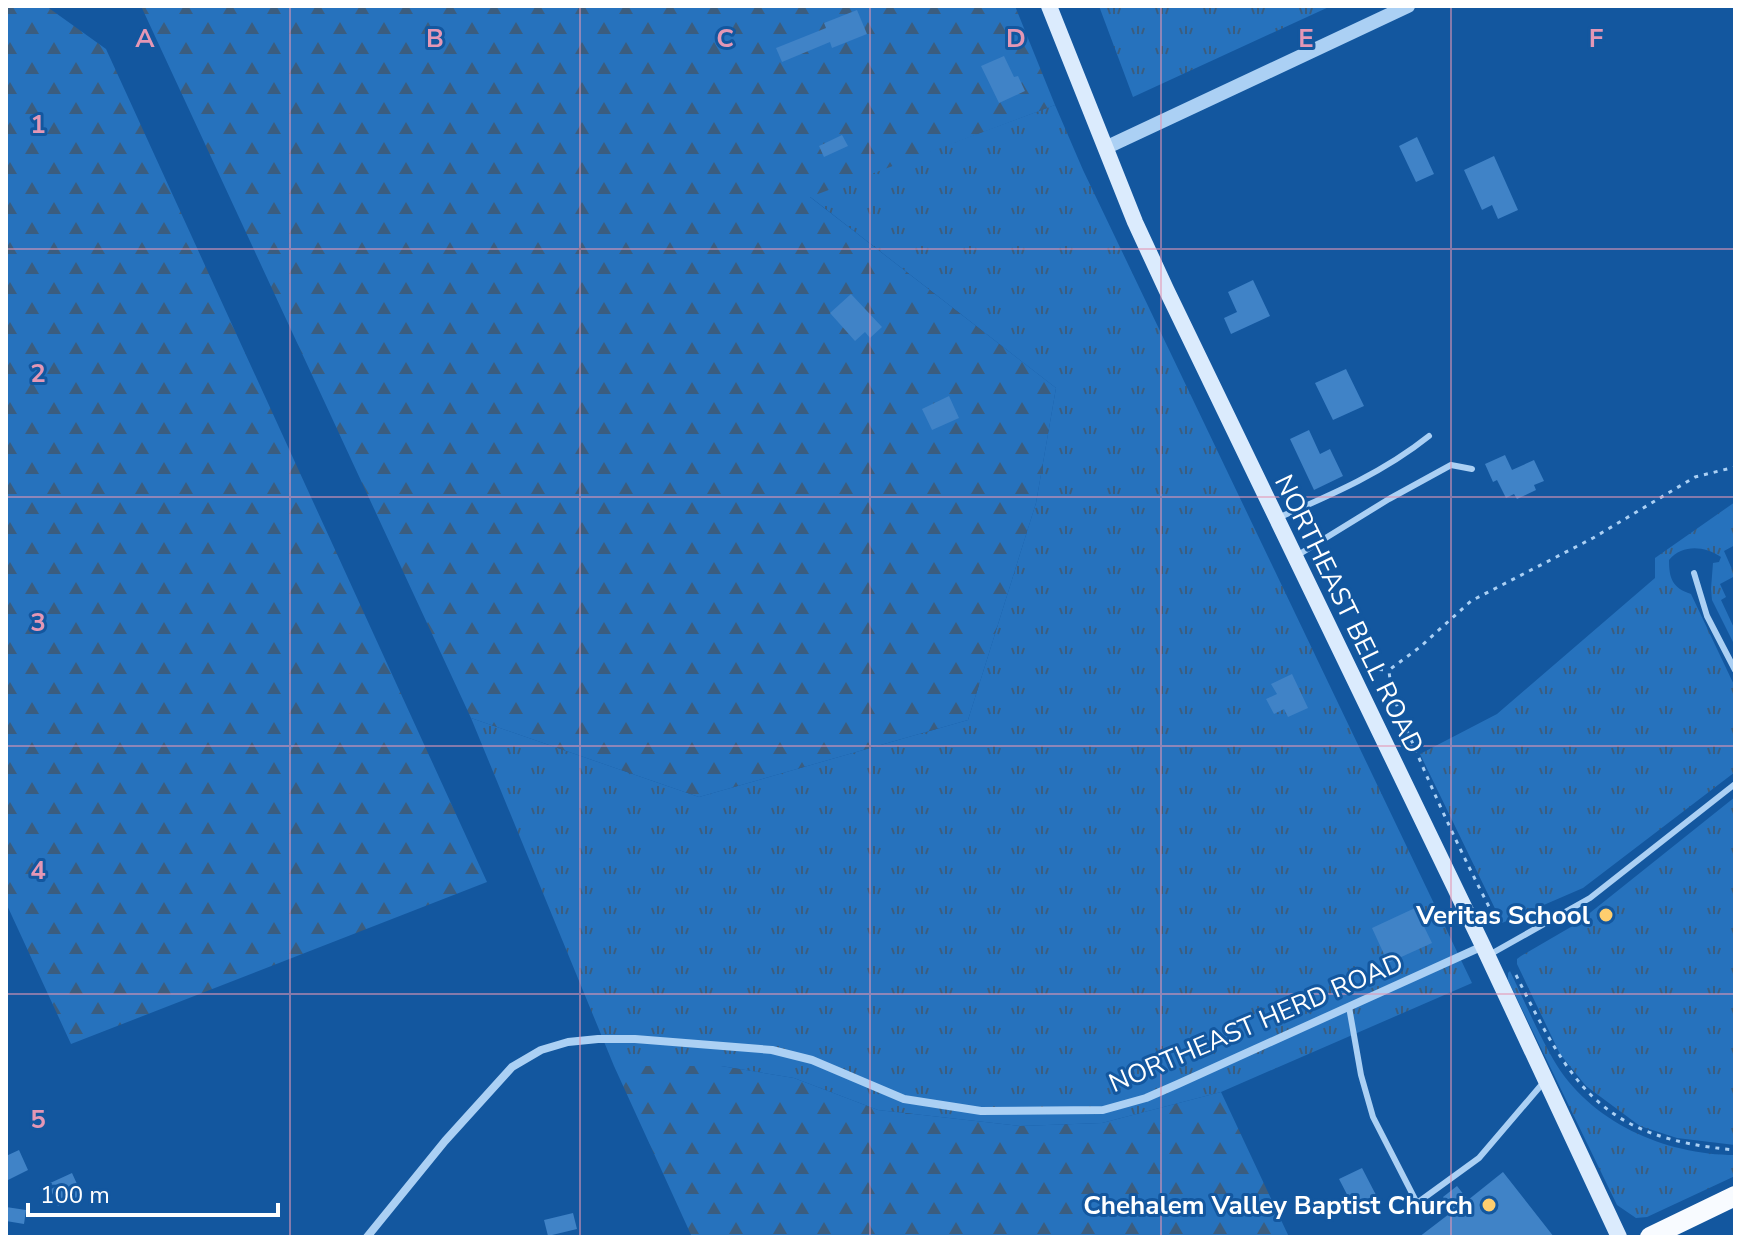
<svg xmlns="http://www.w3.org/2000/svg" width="1741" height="1243" font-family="'Nunito Sans',sans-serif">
  <defs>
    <pattern id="grass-tufts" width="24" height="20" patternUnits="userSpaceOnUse" patternTransform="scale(2)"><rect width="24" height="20" fill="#2672bd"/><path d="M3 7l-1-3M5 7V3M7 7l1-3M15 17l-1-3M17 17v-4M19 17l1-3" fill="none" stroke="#3b5d7f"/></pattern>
    <pattern id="forest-firs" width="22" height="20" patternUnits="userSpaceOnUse" patternTransform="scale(2)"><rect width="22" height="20" fill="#2672bd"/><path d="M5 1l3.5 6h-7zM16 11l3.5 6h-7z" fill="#3b5d7f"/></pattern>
  </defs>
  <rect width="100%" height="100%" fill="#13579f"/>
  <path fill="url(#grass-tufts)" d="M 1099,6 L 1331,6 L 1133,97 Z
    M 1055,105 L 1083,170 L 1472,983 L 1221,1092 L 1102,1123 L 1020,1126 L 878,1110 L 794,1078 L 721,1066 L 614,1066 L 471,718 L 699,797 L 968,720 L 1036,503 L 1056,388 L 809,196 Z
    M 1735,502 L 1735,545 L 1724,551 L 1735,576 L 1720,584 L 1726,597 L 1721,600 L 1735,630 L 1735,646 L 1712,600 L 1711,589 L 1713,563 L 1719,562 L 1721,557 C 1704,546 1683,544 1669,560 C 1669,578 1672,588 1691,594 L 1735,687 L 1735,772 L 1583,888 L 1502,923 L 1420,754 L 1497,714 L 1655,578 L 1655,558 Z
    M 1735,797 L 1735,1145 L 1677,1138 L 1640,1126 L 1586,1086 L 1560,1054 L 1517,964 L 1517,959 L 1521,956 L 1576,924 Z
    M 1510,971 C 1524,1000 1537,1031 1553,1059 C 1589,1122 1665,1155 1735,1155 L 1735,1176 L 1647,1217 L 1636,1218 L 1617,1205 L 1508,980 L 1508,973 Z"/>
  <path fill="url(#forest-firs)" d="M 6,6 L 46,6 L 106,49 L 487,882 L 71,1044 L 6,903 Z
    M 141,6 L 1015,6 L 1055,105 L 810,197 L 1056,388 L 1036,503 L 968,720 L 699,797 L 471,718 Z
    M 614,1066 L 721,1066 L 794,1078 L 878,1110 L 1020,1126 L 1102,1123 L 1221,1092 L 1289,1237 L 692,1237 Z"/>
  <path fill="#4083c7" d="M 857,10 L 867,34 L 832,48 L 830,42 L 782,62 L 776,48 L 826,28 L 824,23 Z
    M 1004,56 L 1014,77 L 1018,76 L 1025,91 L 999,103 L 981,66 Z
    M 842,135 L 848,146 L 824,157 L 819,146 Z
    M 1417,137 L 1434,174 L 1416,182 L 1399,146 Z
    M 1494,156 L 1518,210 L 1498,219 L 1492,205 L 1482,210 L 1464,170 Z
    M 1253,280 L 1270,316 L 1231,334 L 1224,318 L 1237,312 L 1228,292 Z
    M 851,294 L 882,327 L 870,338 L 865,332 L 855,341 L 830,313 Z
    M 1346,369 L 1364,406 L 1333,420 L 1315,383 Z
    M 949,396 L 959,418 L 932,430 L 922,409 Z
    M 1309,430 L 1320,454 L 1330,449 L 1343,476 L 1314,490 L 1290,439 Z
    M 1505,455 L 1512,470 L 1534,460 L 1544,481 L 1534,485 L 1536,490 L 1517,499 L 1514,494 L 1506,498 L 1497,480 L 1493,482 L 1485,464 Z
    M 1292,674 L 1308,708 L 1288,717 L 1284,709 L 1274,714 L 1266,699 L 1277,694 L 1271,684 Z
    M 1415,908 L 1432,943 L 1388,963 L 1372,928 Z
    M 19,1150 L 28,1170 L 6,1181 L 6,1156 Z
    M 1362,1168 L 1376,1195 L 1353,1206 L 1339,1179 Z
    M 1503,1172 L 1554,1237 L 1419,1237 L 1453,1211 L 1443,1197 L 1457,1186 L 1468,1200 Z
    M 72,1173 L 82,1195 L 58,1206 L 48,1184 Z
    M 6,1207 L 26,1210 L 24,1224 L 6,1221 Z
    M 573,1213 L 577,1229 L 548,1236 L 544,1220 Z"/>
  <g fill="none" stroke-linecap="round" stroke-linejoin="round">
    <path stroke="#abd0f4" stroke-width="3" stroke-dasharray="4 6" stroke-linecap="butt" d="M 1369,669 L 1389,670
      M 1498,924 C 1468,867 1441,810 1416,751 C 1405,725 1391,699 1389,670 L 1420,647 L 1471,601 L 1593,538 L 1695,477 L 1735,467
      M 1516,975 C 1572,1087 1601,1138 1735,1150"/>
    <path stroke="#abd0f4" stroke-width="6" d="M 1280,517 C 1333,494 1384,472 1429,436
      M 1298,555 L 1389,499 L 1451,465 L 1472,469
      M 1694,573 L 1707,616 L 1735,670
      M 1489,955 L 1590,898 L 1735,784
      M 1349,1007 L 1361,1075 L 1373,1117 L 1417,1203 L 1479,1158 L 1543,1083"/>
    <path stroke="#abd0f4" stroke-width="8" d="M 367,1237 L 445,1141 L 512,1067 L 541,1050 L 568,1042 L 598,1039 L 635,1039 L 772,1050 L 812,1060 L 904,1099 L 981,1111 L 1103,1110 L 1146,1098 L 1178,1084 L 1483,946"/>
    <path stroke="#abd0f4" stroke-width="14" d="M 1105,148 L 1408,6"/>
    <path stroke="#dbebfd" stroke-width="16" d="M 1049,6 L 1135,222 L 1166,289 L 1483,946 L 1619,1237"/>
    <path stroke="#f8fbff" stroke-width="20" d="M 1650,1237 L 1735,1196"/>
  </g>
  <path fill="none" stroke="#e497b5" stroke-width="2" stroke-opacity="0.55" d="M 290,6 L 290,1237M 580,6 L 580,1237M 870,6 L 870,1237M 1161,6 L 1161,1237M 1451,6 L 1451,1237M 6,249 L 1735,249M 6,497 L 1735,497M 6,746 L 1735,746M 6,994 L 1735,994"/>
  <g fill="#ffce6e" stroke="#13579f" stroke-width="3">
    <circle cx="1606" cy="915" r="8"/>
    <circle cx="1489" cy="1205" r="8"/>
  </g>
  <g text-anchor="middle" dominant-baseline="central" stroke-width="6" stroke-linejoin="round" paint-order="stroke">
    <g font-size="26" fill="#fff" stroke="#13579f">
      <text transform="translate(1349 614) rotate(64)">NORTHEAST BELL ROAD</text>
      <text transform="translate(1256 1023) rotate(-23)">NORTHEAST HERD ROAD</text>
    </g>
    <g font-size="26" font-weight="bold" fill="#fff" stroke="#13579f" text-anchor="end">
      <text x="1590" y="915">Veritas School</text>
      <text x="1473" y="1205">Chehalem Valley Baptist Church</text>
    </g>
  </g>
  <g font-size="26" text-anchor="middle" font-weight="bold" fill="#e497b5" stroke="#13579f" stroke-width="6" stroke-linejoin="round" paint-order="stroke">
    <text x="145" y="47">A</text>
    <text x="435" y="47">B</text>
    <text x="725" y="47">C</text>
    <text x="1016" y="47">D</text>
    <text x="1306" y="47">E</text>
    <text x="1596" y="47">F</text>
    <text x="38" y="133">1</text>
    <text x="38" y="382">2</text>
    <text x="38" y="631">3</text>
    <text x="38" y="879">4</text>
    <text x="38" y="1128">5</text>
  </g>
  <rect width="1741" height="1243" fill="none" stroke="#ffffff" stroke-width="16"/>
  <path d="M28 1203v12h250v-12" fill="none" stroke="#ffffff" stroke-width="4"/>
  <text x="40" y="1203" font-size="24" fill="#ffffff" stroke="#13579f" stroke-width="6" paint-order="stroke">100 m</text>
</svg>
